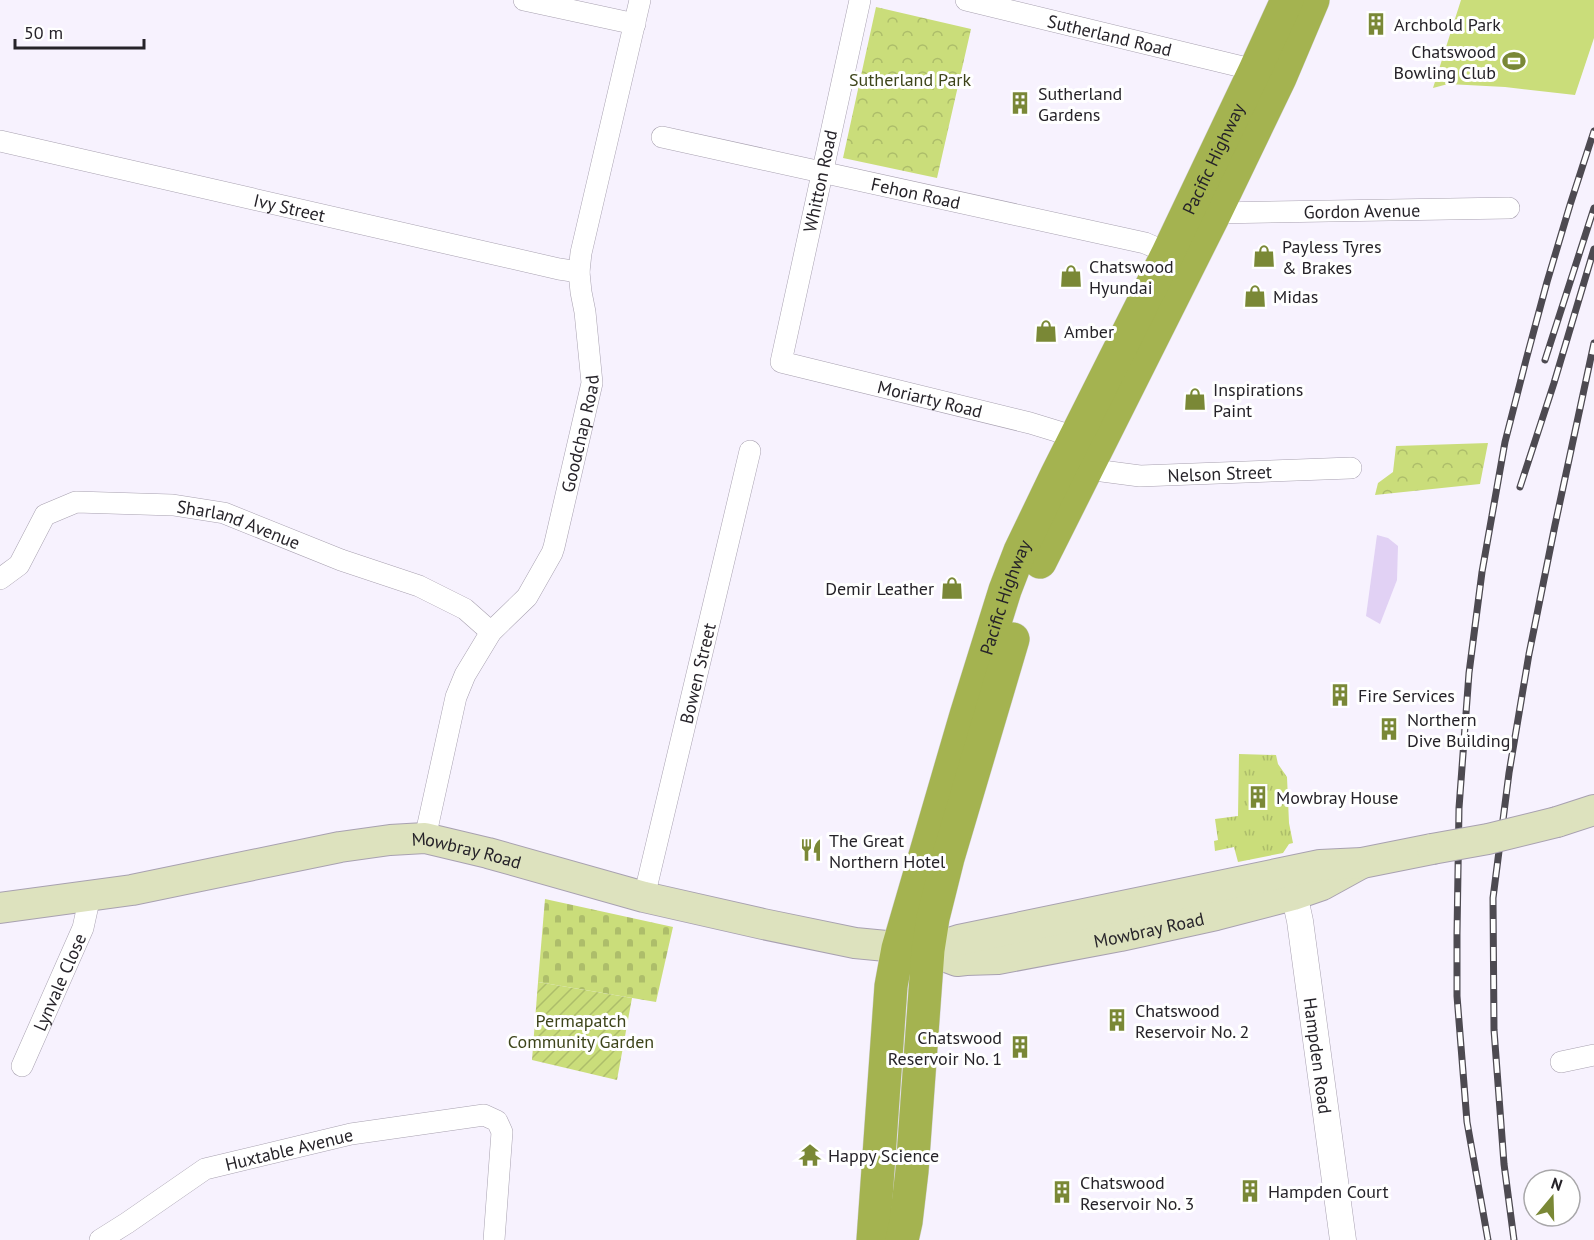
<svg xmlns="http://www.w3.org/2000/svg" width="1594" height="1240" font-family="'PT Sans',sans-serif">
  <defs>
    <pattern id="grass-tufts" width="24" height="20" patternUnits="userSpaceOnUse" patternTransform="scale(1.5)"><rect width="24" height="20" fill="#cadd7a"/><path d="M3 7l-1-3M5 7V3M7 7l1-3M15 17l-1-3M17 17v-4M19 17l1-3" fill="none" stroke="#adbd6a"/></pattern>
    <pattern id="cemetery-stones" width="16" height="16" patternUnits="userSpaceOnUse" patternTransform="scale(1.5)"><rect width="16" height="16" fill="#cadd7a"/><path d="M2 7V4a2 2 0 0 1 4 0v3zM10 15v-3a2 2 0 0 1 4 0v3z" fill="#adbd6a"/></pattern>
    <pattern id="park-crowns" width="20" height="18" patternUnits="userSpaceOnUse" patternTransform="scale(1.5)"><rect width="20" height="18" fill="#cadd7a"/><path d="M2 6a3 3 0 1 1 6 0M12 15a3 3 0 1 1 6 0" fill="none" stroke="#adbd6a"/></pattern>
    <pattern id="garden-furrows" width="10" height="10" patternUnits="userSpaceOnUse" patternTransform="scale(1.5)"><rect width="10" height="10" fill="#cadd7a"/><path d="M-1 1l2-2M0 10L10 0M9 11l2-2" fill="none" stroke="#adbd6a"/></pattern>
  </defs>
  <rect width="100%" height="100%" fill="#f7f2fe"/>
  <path fill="url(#grass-tufts)" d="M 1239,754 L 1276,755 L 1278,764 L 1287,777 L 1289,823 L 1293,843 L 1289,844 L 1283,853 L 1238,862 L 1234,847 L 1215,851 L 1214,841 L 1218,840 L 1215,819 L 1238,816 Z"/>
  <path fill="url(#cemetery-stones)" d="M 545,899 L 673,927 L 656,1002 L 538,982 Z"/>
  <path fill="url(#park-crowns)" d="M 876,7 L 971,29 L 937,178 L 843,158 Z
    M 1488,443 L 1480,484 L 1375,495 L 1378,483 L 1393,472 L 1396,446 Z"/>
  <path fill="url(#garden-furrows)" d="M 538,982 L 632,998 L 617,1080 L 532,1060 Z"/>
  <path fill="#cadd7a" d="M 1461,0 L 1594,0 L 1594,38 L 1575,95 L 1505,87 L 1448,84 L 1433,88 Z"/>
  <path fill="#e1d1f4" d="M 1377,535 L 1388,538 L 1398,546 L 1397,580 L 1380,624 L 1366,616 Z"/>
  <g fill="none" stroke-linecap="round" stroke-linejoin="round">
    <g stroke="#a8a1b0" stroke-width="22">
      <g id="minor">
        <path d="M 524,0 L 635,24"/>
        <path id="s1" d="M 860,0 L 781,362 L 1030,423 L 1066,434 L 1076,439"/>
        <path id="s2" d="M 966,0 L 1255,70"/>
        <path id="s3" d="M 662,137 L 1145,243 L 1168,253"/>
        <path id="s4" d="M 0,141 L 559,269 L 579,272"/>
        <path id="s5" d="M 1215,213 L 1509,208"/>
        <path id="s6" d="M 1090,464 L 1102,471 L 1140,476 L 1351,468"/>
        <path id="s7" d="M 0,579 L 19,565 L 45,515 L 76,502 L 173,505 L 224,513 L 341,560 L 419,586 L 465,609 L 491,632"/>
        <path id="s8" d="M 425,838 L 456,697 L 465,675 L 491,632 L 527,597 L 552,553 L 554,547 L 592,383 L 585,312 L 581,292 L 579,272 L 581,253 L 640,0"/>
        <path id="s9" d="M 644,897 L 750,451"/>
        <path d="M 1561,1062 L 1594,1055"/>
        <path id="s10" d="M 22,1066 L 83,928 L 90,896"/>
        <path id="s11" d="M 100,1240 L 127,1223 L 205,1169 L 351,1134 L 484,1115 L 497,1121 L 502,1132 L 494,1240"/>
      </g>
    </g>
    <g stroke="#a8a1b0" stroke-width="27">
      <g id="tertiary">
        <path id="s12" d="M 1290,875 L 1300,921 L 1343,1240"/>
      </g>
    </g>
    <g stroke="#a8a1b0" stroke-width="32">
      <g id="secondary">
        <path d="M 1557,822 L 1594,810"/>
        <path id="s13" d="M 0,908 L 132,890 L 340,847 L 390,840 L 425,838 L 488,853 L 644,897 L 763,924 L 855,943 L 928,950 L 957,961 L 966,960 L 998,959 L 1120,936 L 1216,915 L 1293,895 L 1322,885 L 1362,863"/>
        <path d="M 928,950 L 959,940 L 1320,865 L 1362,863 L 1432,849"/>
      </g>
    </g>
    <g stroke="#d4d3d4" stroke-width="34">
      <g id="trunk">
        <path d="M 1040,562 L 1215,213 L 1280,78 L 1313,0"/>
        <path id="s14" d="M 873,1240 L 891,986 L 898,948 L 966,715 L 1005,590 L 1020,551 L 1057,474 L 1168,253 L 1255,70 L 1287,0"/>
        <path d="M 902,1240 L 906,1222 L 912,1171 L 928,950 L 933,918 L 948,858 L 1013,639"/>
      </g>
    </g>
    <use href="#minor" stroke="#fff" stroke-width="21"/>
    <use href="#tertiary" stroke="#fff" stroke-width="26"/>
    <use href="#secondary" stroke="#dde2be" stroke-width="30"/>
    <use href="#trunk" stroke="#a4b350" stroke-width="33"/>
    <g stroke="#4d4a51" stroke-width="7">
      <path id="rail" d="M 1545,360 L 1594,208
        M 1520,487 L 1554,383 L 1594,249
        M 1488,1240 L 1467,1122 L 1457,996 L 1457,934 L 1459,808 L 1469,673 L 1482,572 L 1505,442 L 1526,360 L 1547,282 L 1570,205 L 1594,131
        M 1514,1240 L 1504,1164 L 1494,1030 L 1493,898 L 1509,773 L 1529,654 L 1555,525 L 1594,343"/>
    </g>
    <use href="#rail" stroke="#fff" stroke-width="4.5" stroke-dasharray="14" stroke-linecap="butt"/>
    <g stroke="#a8a1b0" stroke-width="32" stroke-linecap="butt">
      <path id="secondary-bridge" d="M 1432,849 L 1488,839 L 1557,822"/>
    </g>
    <use href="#secondary-bridge" stroke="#dde2be" stroke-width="30"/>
  </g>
  <defs>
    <g id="building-bare" transform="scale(1.8)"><path d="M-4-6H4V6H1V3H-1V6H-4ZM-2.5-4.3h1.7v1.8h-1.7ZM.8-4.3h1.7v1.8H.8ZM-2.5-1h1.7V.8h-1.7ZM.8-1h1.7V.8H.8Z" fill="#7a8836" stroke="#fff" stroke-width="2.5" paint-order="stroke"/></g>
    <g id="stadium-bare" transform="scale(1.8)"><path d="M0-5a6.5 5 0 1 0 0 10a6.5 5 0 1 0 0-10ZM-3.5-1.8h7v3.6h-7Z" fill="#7a8836" stroke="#fff" stroke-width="2.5" paint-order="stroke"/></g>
    <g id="shop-bare" transform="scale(1.8)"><path d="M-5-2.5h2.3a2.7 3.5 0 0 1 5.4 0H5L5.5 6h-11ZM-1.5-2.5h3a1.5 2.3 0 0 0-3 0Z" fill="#7a8836" stroke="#fff" stroke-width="2.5" paint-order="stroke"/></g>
    <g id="restaurant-bare" transform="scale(1.8)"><path d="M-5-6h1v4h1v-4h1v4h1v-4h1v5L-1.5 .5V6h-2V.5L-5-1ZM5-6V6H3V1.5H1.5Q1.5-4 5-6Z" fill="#7a8836" stroke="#fff" stroke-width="2.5" paint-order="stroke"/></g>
    <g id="temple-bare" transform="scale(1.8)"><path d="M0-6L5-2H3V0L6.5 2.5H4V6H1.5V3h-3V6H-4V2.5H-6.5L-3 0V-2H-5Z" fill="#7a8836" stroke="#fff" stroke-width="2.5" paint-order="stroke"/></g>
  </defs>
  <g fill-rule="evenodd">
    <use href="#building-bare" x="1376" y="24"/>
    <use href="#stadium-bare" x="1514" y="61"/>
    <use href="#building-bare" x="1020" y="103"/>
    <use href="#shop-bare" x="1264" y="256"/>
    <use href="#shop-bare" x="1071" y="276"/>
    <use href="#shop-bare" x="1255" y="296"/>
    <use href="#shop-bare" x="1046" y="331"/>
    <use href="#shop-bare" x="1195" y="399"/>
    <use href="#shop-bare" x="952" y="588"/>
    <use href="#building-bare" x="1340" y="695"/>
    <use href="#building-bare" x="1389" y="729"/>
    <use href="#building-bare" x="1258" y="797"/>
    <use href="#restaurant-bare" x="811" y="850"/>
    <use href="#building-bare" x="1117" y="1020"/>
    <use href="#building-bare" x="1020" y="1047"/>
    <use href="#temple-bare" x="810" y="1155"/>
    <use href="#building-bare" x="1250" y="1191"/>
    <use href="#building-bare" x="1062" y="1192"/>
  </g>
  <g text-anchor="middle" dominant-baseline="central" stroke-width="6" stroke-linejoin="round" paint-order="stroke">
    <g font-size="18" fill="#262329" stroke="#fff" text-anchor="start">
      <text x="1394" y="24">Archbold Park</text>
      <text x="1496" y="51" text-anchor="end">Chatswood<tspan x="1496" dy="21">Bowling Club</tspan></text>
      <text x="1038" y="93">Sutherland<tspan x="1038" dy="21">Gardens</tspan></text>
      <text x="1282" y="246">Payless Tyres<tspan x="1282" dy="21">&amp; Brakes</tspan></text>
      <text x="1089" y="266">Chatswood<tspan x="1089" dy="21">Hyundai</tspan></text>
      <text x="1273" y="296">Midas</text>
      <text x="1064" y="331">Amber</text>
      <text x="1213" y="389">Inspirations<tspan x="1213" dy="21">Paint</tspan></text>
      <text x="934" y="588" text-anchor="end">Demir Leather</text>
      <text x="1358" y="695">Fire Services</text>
      <text x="1407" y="719">Northern<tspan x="1407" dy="21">Dive Building</tspan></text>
      <text x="1276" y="797">Mowbray House</text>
      <text x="829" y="840">The Great<tspan x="829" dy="21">Northern Hotel</tspan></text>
      <text x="1135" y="1010">Chatswood<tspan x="1135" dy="21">Reservoir No. 2</tspan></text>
      <text x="1002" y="1037" text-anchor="end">Chatswood<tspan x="1002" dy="21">Reservoir No. 1</tspan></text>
      <text x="828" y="1155">Happy Science</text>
      <text x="1080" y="1182">Chatswood<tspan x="1080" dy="21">Reservoir No. 3</tspan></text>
      <text x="1268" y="1191">Hampden Court</text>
    </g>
    <g font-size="18" fill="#262329" stroke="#fff">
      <text stroke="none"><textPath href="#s2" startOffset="148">Sutherland Road</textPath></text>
      <text stroke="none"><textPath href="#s14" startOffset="1146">Pacific Highway</textPath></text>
      <text transform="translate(820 181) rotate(-78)">Whitton Road</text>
      <text stroke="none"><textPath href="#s3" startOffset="260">Fehon Road</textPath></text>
      <text stroke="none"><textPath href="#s4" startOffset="297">Ivy Street</textPath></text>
      <text stroke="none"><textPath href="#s5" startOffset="147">Gordon Avenue</textPath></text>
      <text stroke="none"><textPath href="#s1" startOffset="524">Moriarty Road</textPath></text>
      <text stroke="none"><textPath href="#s8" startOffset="442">Goodchap Road</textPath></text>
      <text stroke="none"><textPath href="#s6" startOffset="132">Nelson Street</textPath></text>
      <text stroke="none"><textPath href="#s7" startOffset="279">Sharland Avenue</textPath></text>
      <text stroke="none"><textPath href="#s14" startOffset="660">Pacific Highway</textPath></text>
      <text stroke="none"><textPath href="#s9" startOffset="230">Bowen Street</textPath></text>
      <text stroke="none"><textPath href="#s13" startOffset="474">Mowbray Road</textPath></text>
      <text stroke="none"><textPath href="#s13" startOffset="1173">Mowbray Road</textPath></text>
      <text stroke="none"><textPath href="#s10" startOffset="92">Lynvale Close</textPath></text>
      <text stroke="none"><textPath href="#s12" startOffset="183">Hampden Road</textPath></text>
      <text stroke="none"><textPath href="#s11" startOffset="213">Huxtable Avenue</textPath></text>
    </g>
    <g font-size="18" fill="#3d441a" stroke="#fff">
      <text x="910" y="79">Sutherland Park</text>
      <text x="581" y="1020">Permapatch<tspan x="581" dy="21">Community Garden</tspan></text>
    </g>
  </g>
  <g transform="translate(1552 1198) rotate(19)"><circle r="28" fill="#ffffff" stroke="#a8a7a9" stroke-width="1.5"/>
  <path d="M0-4.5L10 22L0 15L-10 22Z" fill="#7a8836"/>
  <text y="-9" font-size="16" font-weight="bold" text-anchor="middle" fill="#262329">N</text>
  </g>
  <path d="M15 39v9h129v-9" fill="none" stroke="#262329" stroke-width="3"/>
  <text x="24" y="39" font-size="18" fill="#262329" stroke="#ffffff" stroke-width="4.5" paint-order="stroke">50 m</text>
</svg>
